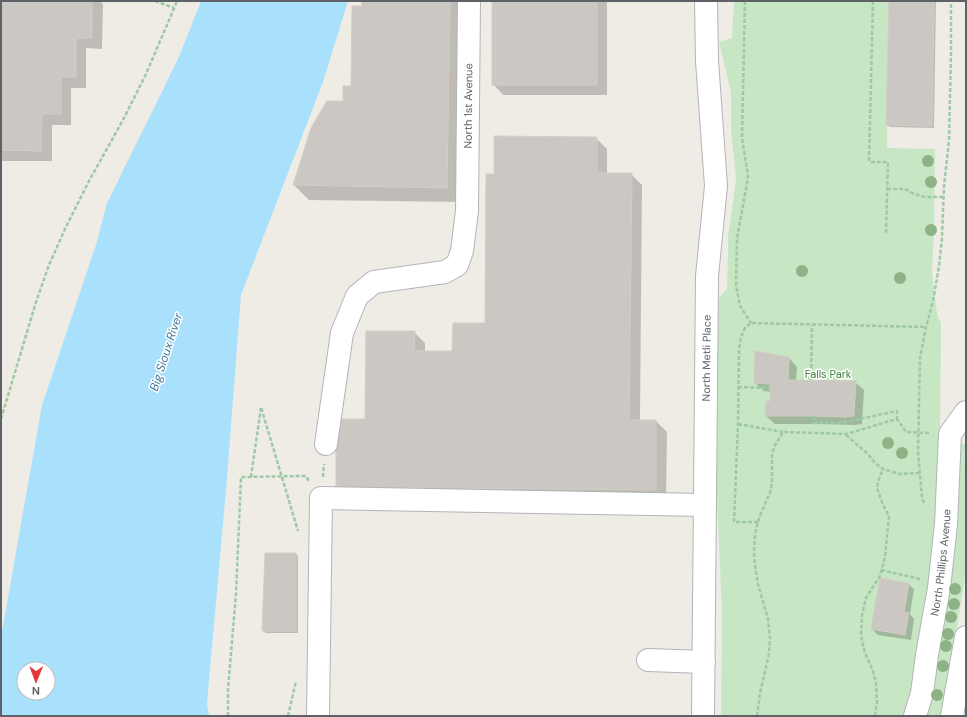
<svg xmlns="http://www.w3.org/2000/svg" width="967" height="717" font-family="'DM Sans',sans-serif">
  <rect width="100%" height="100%" fill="#efece6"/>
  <path fill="#c7e6c3" d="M 734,1 L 889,1 L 887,148 L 935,149 L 934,232 L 932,272 L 937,314 L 941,323 L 940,440 L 935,551 L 907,716 L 721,716 L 722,611 L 716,479 L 715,390 L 719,298 L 727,289 L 728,254 L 728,237 L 734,195 L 736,178 L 731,129 L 731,92 L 719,42 L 732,38 Z
    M 960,444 L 966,444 L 966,567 L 963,591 L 942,716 L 927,716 L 930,695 Z"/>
  <path fill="#a9e1fc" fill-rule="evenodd" d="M 201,1 L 348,1 L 323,82 L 241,295 L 227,478 L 207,703 L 209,716 L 1,716 L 1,637 L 42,405 L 96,245 L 107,203 L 179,57 ZM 24,669 L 48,669 L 48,693 L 24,693 Z"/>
  <path fill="#0003" d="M 1,1 L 100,1 L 103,4 L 102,49 L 86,48 L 86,88 L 71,88 L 71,125 L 52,125 L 52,161 L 1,161 Z
    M 363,1 L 465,1 L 462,202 L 309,200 L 294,185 L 312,128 L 344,102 L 352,87 L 363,7 Z
    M 493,1 L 607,1 L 607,95 L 503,95 L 493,84 Z
    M 890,1 L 936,1 L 934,128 L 890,127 L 887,125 Z
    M 596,138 L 607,149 L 607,174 L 631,174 L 642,185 L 640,421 L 656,421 L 667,432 L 666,501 L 347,498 L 337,487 L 366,420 L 414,332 L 425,343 L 425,352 L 453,352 L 486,324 L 495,175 Z
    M 789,358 L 797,367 L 796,381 L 855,382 L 864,390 L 862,424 L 854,425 L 823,424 L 775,424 L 766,416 L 771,402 L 771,392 L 764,391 L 755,383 Z
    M 296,554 L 298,556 L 298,633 L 266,633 L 263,631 Z
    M 908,584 L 914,589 L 910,614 L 914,619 L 911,640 L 878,635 L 872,629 Z"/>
  <path fill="#cbc7c3" stroke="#d4cdc4" d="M 1,1 L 92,1 L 92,38 L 76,38 L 76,77 L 61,77 L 61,114 L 42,114 L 41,151 L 1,150 Z
    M 362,1 L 450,1 L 447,188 L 293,185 L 311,128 L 327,101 L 343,101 L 343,86 L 351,86 L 352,6 L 362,6 Z
    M 492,1 L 597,1 L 597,85 L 492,85 Z
    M 889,1 L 934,1 L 932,126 L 886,125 Z
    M 494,136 L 597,137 L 597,173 L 632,173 L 629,420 L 656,420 L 656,490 L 336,487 L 336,419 L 365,419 L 366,331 L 415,331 L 414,351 L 452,351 L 453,323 L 485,323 L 486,174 L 494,174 Z
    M 755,351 L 789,357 L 788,380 L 856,381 L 854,416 L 845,417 L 814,416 L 765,416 L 766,401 L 770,401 L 770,384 L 754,383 Z
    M 265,553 L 296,553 L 296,631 L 262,631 Z
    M 880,578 L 909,583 L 904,612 L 909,613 L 905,635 L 871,629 Z"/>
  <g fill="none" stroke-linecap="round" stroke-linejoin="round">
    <g stroke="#b1b4b8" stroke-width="24">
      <g id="minor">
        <path id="s1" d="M 326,444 L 342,333 L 357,296 L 374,282 L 445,272 L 457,265 L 462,251 L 467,211 L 469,1"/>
        <path d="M 648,660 L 704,662"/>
        <path d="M 318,716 L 321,498 L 705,505"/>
        <path id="s2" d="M 703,716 L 707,276 L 716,186 L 707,61 L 706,1"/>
        <path id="s3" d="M 915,716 L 922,693 L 927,655 L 939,588 L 946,524 L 950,434 L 966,412"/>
        <path d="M 952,716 L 966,637"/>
      </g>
    </g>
    <path stroke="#9ec9a6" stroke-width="2.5" stroke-dasharray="4 2" stroke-linecap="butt" d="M 155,1 L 174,8
      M 745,1 L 742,138 L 748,176 L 746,189 L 737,239 L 736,285 L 740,306 L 751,323
      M 873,1 L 869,161 L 871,162 L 888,162 L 886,233
      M 887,189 L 905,189 L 914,194 L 925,197 L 943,197
      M 811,380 L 812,325
      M 738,387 L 770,388
      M 814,416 L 814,423 L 840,423 L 897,411 L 897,419
      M 1,419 L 36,302 L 49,265 L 65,229 L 89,181 L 123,120 L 146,74 L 167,25 L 177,1
      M 738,424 L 783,432
      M 846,435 L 868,454 L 875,463 L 883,469 L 900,474 L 920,473
      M 251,477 L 261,407 L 298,531
      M 323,477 L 324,464
      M 924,503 L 922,498 L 918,452 L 920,358 L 926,327 L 933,301 L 939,266 L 942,238 L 944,186 L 949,140 L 951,55 L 951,1
      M 758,522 L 734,522 L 738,424 L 739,350 L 741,337 L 745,328 L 751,323 L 926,327
      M 881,570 L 920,579
      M 228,716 L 228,689 L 236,594 L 241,477 L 306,476 L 309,481
      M 288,716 L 296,681
      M 757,716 L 760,693 L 769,654 L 770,638 L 768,619 L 758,584 L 755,565 L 754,552 L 755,534 L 759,518 L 771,490 L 772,479 L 772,454 L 774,447 L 783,432 L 846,434 L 897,419 L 906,432 L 929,433
      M 875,716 L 877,702 L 876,684 L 873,671 L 865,653 L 861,636 L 862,615 L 866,598 L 880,576 L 885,557 L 889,516 L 883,505 L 877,488 L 879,479 L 883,469"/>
    <use href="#minor" stroke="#fff" stroke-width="22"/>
  </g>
  <g fill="#8db286">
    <circle cx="928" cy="161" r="6"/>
    <circle cx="931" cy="182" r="6"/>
    <circle cx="931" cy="230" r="6"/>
    <circle cx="802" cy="271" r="6"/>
    <circle cx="900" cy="278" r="6"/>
    <circle cx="888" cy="443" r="6"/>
    <circle cx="902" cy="453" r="6"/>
    <circle cx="955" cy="589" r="6"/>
    <circle cx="954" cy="604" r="6"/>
    <circle cx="951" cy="617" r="6"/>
    <circle cx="948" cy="634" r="6"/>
    <circle cx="946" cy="646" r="6"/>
    <circle cx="943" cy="666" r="6"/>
    <circle cx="937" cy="695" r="6"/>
  </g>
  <g text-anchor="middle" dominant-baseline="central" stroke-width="3" stroke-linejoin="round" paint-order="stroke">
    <g font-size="11" fill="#5e6266" stroke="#fff">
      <text stroke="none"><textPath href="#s1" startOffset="420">North 1st Avenue</textPath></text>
      <text stroke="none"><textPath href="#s2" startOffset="358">North Metli Place</textPath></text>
      <text stroke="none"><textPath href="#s3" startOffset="156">North Phillips Avenue</textPath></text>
    </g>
    <g font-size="11" fill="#3c8337" stroke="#fff">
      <text x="828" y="374">Falls Park</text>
    </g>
    <g font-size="12" font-style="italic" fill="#3f779d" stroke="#fff">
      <text transform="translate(166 352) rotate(-72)">Big Sioux River</text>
    </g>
  </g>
  <rect width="967" height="717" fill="none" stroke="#5e6266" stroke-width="4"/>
  <g transform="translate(36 681) rotate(181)"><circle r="19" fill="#ffffff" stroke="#bfc0c2"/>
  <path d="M0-3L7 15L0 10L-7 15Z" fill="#e4373c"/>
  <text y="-6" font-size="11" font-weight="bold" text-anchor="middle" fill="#5e6266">N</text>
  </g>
</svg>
